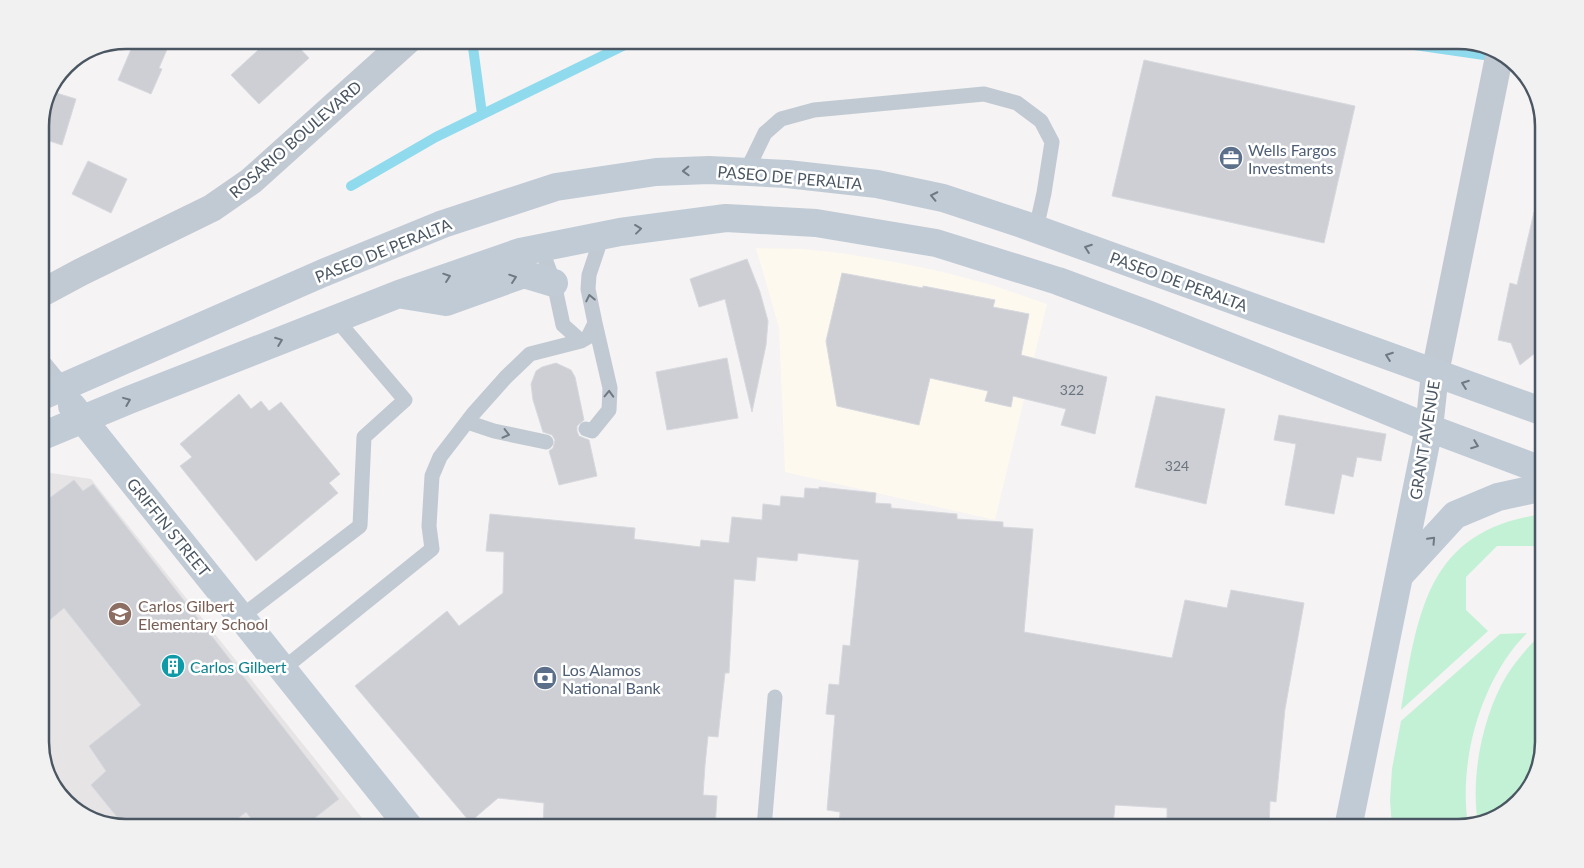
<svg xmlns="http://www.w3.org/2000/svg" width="1584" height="868" font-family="Lato,sans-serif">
  <rect width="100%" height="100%" fill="#f5f3f3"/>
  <path fill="#fdf9ef" d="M 756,248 L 803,249 L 841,253 L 895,262 L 943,272 L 992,285 L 1047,304 L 995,520 L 785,472 L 779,328 Z"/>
  <path fill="#e6e4e5" d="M 44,472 L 91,479 L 370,828 L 126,828 L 88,819 L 55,790 L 40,748 L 40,474 Z"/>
  <path fill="#c3f1d5" d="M 1544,514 L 1544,556 L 1533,546 L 1497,546 L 1466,577 L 1466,610 L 1488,631 L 1401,710 C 1418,612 1427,529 1544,514 Z
    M 1544,631 L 1544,742 L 1535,780 L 1501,816 L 1478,823 C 1470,777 1483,714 1507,675 C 1517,659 1530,645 1544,631 Z
    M 1527,633 C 1481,679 1458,761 1468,825 L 1458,828 L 1392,828 L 1390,800 L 1392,769 L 1401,721 L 1500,634 Z"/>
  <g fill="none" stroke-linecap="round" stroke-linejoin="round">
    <path stroke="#90daee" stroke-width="10" d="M 472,40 L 482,114
      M 1380,40 L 1498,57
      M 351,186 L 436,137 L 635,40"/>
  </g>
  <path fill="#cdcfd5" stroke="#d7d9de" d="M 135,40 L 171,40 L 159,68 L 162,69 L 151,94 L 118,80 Z
    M 269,40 L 292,40 L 309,58 L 259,104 L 231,75 Z
    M 1144,60 L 1355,106 L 1324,243 L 1112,196 Z
    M 53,92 L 76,99 L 62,145 L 40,138 L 40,120 Z
    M 88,161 L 127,179 L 111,213 L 72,194 Z
    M 1534,212 L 1544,213 L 1544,346 L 1520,365 L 1511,343 L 1498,340 L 1510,283 L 1517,285 Z
    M 747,259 L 760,292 L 768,321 L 766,345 L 752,412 L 725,299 L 699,307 L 690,279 Z
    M 842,273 L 923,288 L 923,286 L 995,300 L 993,307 L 1029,314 L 1021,355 L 1107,377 L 1095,434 L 1061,425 L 1066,409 L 1013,396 L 1011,407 L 985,401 L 988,391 L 930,378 L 919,425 L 837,406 L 826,341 Z
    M 727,358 L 738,418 L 667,430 L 656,372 Z
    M 556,363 L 571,370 L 575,377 L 584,420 L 577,426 L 577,431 L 579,436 L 589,440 L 597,476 L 559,485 L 549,451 L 553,448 L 555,440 L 552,435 L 543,432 L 533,400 L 531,384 L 536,371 L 542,367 Z
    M 239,394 L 251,409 L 261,401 L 269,411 L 281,402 L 340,474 L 329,483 L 338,493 L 256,561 L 180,466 L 192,457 L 180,444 Z
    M 1156,396 L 1225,409 L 1206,504 L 1135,487 Z
    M 1279,415 L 1386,434 L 1381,461 L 1357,457 L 1353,477 L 1342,474 L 1334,514 L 1285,505 L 1296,444 L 1274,440 Z
    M 74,480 L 83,491 L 93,484 L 339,799 L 302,828 L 258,828 L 246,812 L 226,828 L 126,828 L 91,785 L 106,771 L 89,746 L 141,705 L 64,608 L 40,628 L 40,505 Z
    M 819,487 L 876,493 L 875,503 L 891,504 L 891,508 L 957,514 L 957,519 L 1003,522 L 1003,527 L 1033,529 L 1024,632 L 1172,658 L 1185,600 L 1227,608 L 1231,590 L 1304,603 L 1285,709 L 1276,802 L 1270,801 L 1269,828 L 1230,828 L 1206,826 L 1206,823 L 1167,820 L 1167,808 L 1115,805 L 1113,825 L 1074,819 L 1073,828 L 839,828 L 840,812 L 827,810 L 835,715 L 826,714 L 829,684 L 839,685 L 843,645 L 850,646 L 859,560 L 798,553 L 797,561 L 757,557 L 755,581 L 734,579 L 729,673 L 725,673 L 718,737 L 708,736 L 705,765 L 703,795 L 717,796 L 715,828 L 543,828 L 544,803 L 498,798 L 470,822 L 355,686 L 447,611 L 459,626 L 503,593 L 504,552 L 486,551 L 490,514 L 635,528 L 634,539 L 700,547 L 701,540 L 729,543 L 732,517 L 762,520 L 763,504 L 780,506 L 781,496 L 804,498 L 805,488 L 819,489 Z"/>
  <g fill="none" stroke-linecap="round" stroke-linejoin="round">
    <path stroke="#c1cad2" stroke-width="15" d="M 746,172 L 765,133 L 781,119 L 814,110 L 984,94 L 1017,103 L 1041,121 L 1052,142 L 1044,193 L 1036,229
      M 541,248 L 554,283 L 563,325 L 581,341
      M 467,422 L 494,431 L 546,442
      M 586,429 L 592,431 L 609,410 L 610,388 L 595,323
      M 241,617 L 360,526 L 364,437 L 405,400 L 336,319
      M 283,669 L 432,549 L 429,526 L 432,476 L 440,457 L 473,414 L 506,377 L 530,354 L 581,341 L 588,337 L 595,323 L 588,289 L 589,275 L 599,245 L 610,235
      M 764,828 L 775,697"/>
    <path stroke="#c1cad2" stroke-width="28" d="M 40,294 L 81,272 L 212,208 L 251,181 L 408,40
      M 40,368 L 58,390
      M 1429,428 L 1435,373 L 1500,52"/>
    <path stroke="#c1cbd6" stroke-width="28" d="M 403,295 L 446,302 L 524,274 L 554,283
      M 40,397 L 323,273 L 443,224 L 556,187 L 656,172 L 709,170 L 787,174 L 877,184 L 943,198 L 1022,224 L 1544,412
      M 72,406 L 410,828
      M 40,437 L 129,400 L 399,294 L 520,252 L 620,232 L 726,218 L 816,223 L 936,243 L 1058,281 L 1147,314 L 1266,361 L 1429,428 L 1544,471
      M 1399,576 L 1455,515 L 1498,497 L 1544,487
      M 1348,828 L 1429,428"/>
  </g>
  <defs><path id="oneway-chevron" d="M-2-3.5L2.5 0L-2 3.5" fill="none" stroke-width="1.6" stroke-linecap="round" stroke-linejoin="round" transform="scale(1.25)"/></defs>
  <g stroke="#6e7984">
    <use href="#oneway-chevron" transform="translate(686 171) rotate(178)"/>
    <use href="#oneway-chevron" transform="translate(934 196) rotate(-168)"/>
    <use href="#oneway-chevron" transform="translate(638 229) rotate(-7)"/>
    <use href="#oneway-chevron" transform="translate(1088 248) rotate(-160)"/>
    <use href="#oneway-chevron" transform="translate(447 277) rotate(-19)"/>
    <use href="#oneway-chevron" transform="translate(513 278) rotate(-19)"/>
    <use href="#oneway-chevron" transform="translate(279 341) rotate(-21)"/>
    <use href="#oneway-chevron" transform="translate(1389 356) rotate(-160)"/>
    <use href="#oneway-chevron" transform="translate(1465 384) rotate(-160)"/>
    <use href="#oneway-chevron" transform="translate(127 401) rotate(-22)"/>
    <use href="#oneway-chevron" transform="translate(1475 445) rotate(21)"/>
    <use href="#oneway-chevron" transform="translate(1432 540) rotate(-47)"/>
  </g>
  <g stroke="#6e7983">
    <use href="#oneway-chevron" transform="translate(590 298) rotate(-102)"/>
    <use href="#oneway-chevron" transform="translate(609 394) rotate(-88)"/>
    <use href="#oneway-chevron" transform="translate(506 434) rotate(14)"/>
  </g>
  <defs>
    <g id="office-disc" transform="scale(1.25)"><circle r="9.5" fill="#5c6f8a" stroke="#fff"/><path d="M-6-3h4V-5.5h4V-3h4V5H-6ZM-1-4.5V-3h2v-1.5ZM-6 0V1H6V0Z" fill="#fff"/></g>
    <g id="school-disc" transform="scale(1.25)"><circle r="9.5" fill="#8d6e63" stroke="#fff"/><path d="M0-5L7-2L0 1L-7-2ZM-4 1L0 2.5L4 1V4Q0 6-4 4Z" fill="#fff"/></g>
    <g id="building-disc" transform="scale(1.25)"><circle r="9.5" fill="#0f9aa8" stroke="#fff"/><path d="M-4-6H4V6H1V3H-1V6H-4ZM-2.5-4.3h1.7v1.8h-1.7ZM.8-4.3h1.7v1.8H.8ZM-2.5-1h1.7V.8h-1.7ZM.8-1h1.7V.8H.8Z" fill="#fff"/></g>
    <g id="bank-disc" transform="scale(1.25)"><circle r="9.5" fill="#5c6f8a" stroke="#fff"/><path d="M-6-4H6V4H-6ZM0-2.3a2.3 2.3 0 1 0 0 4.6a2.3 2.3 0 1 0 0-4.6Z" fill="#fff"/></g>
  </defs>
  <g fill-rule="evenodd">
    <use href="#office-disc" x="1231" y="158"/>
    <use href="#school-disc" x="120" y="614"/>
    <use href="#building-disc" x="173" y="666"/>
    <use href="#bank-disc" x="545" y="678"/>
  </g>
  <g text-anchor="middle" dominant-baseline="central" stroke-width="5" stroke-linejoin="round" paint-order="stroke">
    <g font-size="14" fill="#6b747e">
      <text x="1072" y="389">322</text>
      <text x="1177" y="465">324</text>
    </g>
    <g font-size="16" fill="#4a5661" stroke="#fff">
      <text transform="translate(295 139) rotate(-41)">ROSARIO BOULEVARD</text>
      <text transform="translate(790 177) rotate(5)">PASEO DE PERALTA</text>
      <text transform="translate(383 250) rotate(-22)">PASEO DE PERALTA</text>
      <text transform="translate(1179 281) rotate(20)">PASEO DE PERALTA</text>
      <text transform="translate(1424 440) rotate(-81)">GRANT AVENUE</text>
      <text transform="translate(169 527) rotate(51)">GRIFFIN STREET</text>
    </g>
    <g font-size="16" fill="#4e5e75" stroke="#fff" text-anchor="start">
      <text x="1248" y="149">Wells Fargos<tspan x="1248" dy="18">Investments</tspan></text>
      <text x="562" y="669">Los Alamos<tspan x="562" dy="18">National Bank</tspan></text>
    </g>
    <g font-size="16" fill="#785e54" stroke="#fff" text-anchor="start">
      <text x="138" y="605">Carlos Gilbert<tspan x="138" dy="18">Elementary School</tspan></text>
    </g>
    <g font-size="16" fill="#0d838f" stroke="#fff" text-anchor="start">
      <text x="190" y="666">Carlos Gilbert</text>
    </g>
  </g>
  <path d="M0 0H1584V868H0ZM126 49H1458A77 77 0 0 1 1535 126V742A77 77 0 0 1 1458 819H126A77 77 0 0 1 49 742V126A77 77 0 0 1 126 49Z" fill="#f1f1f2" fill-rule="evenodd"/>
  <path fill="none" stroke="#4a5661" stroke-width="2.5" d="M126 49H1458A77 77 0 0 1 1535 126V742A77 77 0 0 1 1458 819H126A77 77 0 0 1 49 742V126A77 77 0 0 1 126 49Z"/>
</svg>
